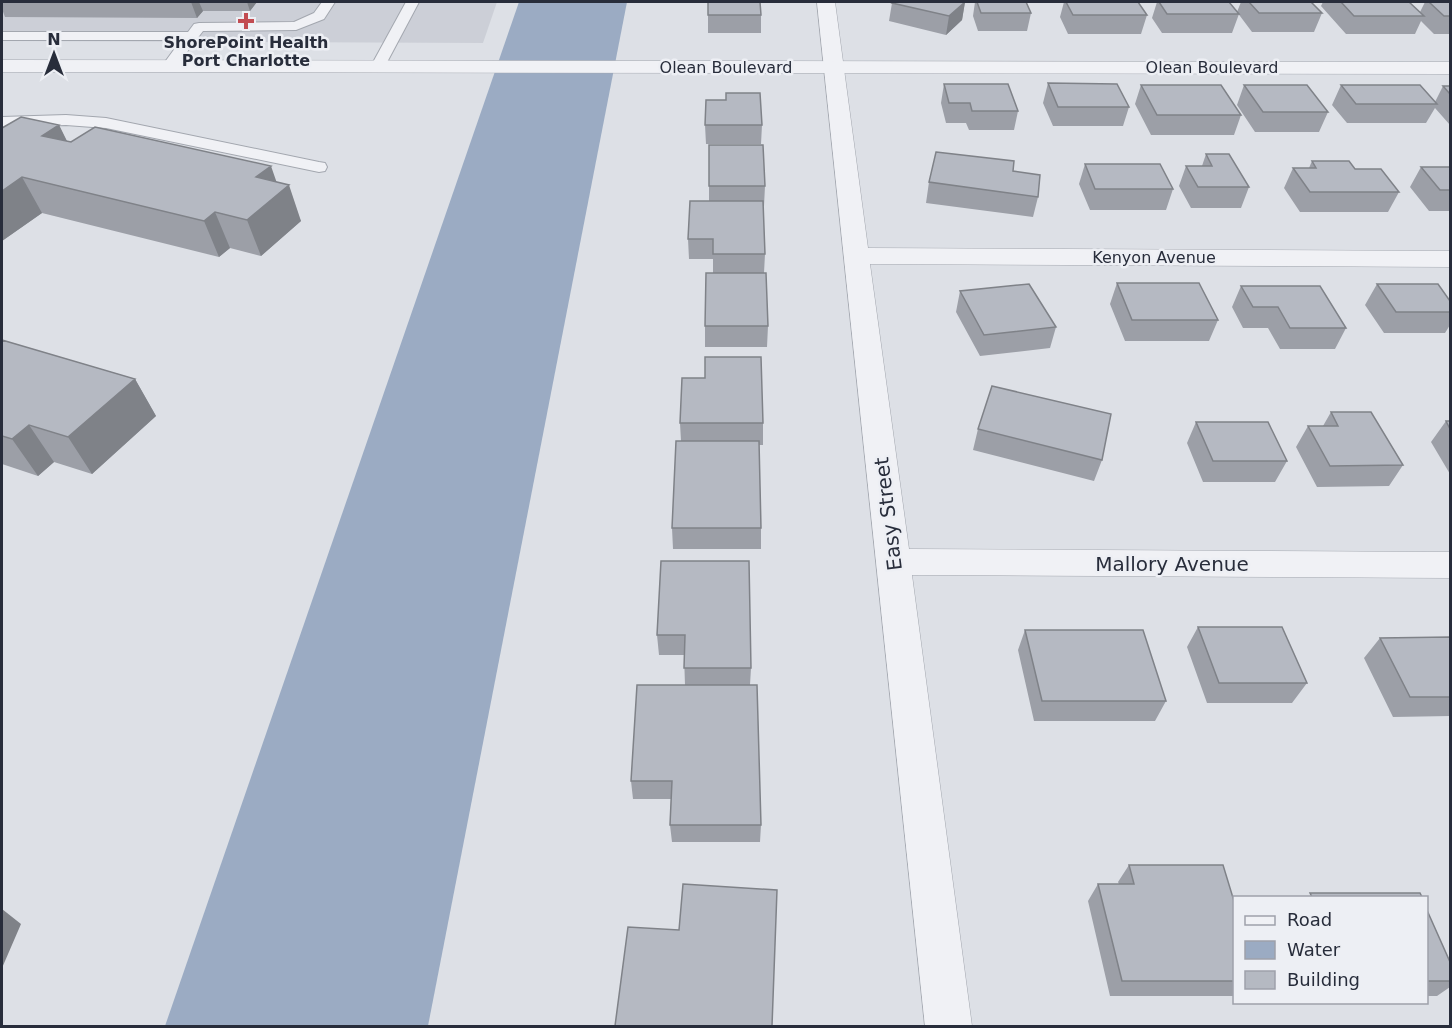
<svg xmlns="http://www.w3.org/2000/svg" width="1452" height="1028" font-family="'DejaVu Sans',sans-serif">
  <rect width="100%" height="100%" fill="#dde0e6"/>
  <path fill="#cccfd7" d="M 2,2 L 497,2 L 483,43 L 2,41 Z"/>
  <path fill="#9babc3" d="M 519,2 L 627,2 L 428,1026 L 165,1026 Z"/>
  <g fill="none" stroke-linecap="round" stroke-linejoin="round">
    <g stroke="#a3a7af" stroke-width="2">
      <path id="service" d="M 322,2 L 335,2 L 324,19 L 296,30 L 203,31 L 174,69 L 169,70 L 162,66 L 181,40 L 2,40 L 2,32 L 188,32 L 194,24 L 199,23 L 294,22 L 314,13 Z
        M 406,2 L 419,2 L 385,66 L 378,70 L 373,69 L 371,66 Z
        M 66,115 L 106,118 L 319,162 L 325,163 L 327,167 L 325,171 L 319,172 L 106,128 L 66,125 L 2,127 L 2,117 Z"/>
    </g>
    <g stroke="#a3a7af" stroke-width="1">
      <path id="minor" d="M 817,2 L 835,2 L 868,248 L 1450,251 L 1450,267 L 870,264 L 909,549 L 1450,552 L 1450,578 L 912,575 L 972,1026 L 925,1026 Z"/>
    </g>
    <g stroke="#a3a7af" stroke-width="1">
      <path id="tertiary" d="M 2,60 L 1450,62 L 1450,74 L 2,72 Z"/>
    </g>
    <use href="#service" fill="#f0f1f5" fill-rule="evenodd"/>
    <use href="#minor" fill="#f0f1f5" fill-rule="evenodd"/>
    <use href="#tertiary" fill="#f0f1f5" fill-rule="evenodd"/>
  </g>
  <path fill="#9c9fa7" d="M 2,2 L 257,2 L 250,11 L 203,11 L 197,18 L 5,17 L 2,9 Z
    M 708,2 L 761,15 L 761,33 L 708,33 Z
    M 965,2 L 962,20 L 946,35 L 889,21 L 892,3 Z
    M 975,2 L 1026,2 L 1031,13 L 1027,31 L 978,31 L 973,16 Z
    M 1064,2 L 1138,2 L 1147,15 L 1141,34 L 1068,34 L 1060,17 Z
    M 1157,2 L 1229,2 L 1239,14 L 1232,33 L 1162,33 L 1152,18 Z
    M 1241,2 L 1311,2 L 1322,13 L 1314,32 L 1252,32 L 1237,12 Z
    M 1323,2 L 1409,2 L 1420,12 L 1425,2 L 1450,2 L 1450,34 L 1434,34 L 1421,21 L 1415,34 L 1346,34 L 1321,6 Z
    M 1048,83 L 1129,107 L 1123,126 L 1053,126 L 1043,103 Z
    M 944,84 L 1018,111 L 1014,130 L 969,130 L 966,123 L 946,123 L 941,103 Z
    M 1141,85 L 1241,115 L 1234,135 L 1151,135 L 1135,104 Z
    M 1244,85 L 1328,112 L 1319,132 L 1255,132 L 1237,105 Z
    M 1341,85 L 1435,102 L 1443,86 L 1450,86 L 1450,125 L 1435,108 L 1426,123 L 1347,123 L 1332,105 Z
    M 59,125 L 67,141 L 277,182 L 301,221 L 261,256 L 230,248 L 219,257 L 42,213 L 2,241 L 2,128 Z
    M 705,125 L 762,125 L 761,144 L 706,144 Z
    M 1206,154 L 1249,187 L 1241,208 L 1191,208 L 1179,186 L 1186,166 L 1202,166 Z
    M 1312,161 L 1355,169 L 1399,192 L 1388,212 L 1300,212 L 1284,188 L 1293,168 L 1309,168 Z
    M 1085,164 L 1173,189 L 1166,210 L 1090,210 L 1079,184 Z
    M 1421,167 L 1450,167 L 1450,211 L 1429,211 L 1410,187 Z
    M 1013,171 L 1038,197 L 1033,217 L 926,203 L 929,182 Z
    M 709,186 L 765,186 L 764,206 L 763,206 L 765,254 L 764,273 L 768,326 L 767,347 L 705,347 L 705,326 L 713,273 L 713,259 L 689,259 L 688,239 L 709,201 Z
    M 1117,283 L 1218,320 L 1209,341 L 1125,341 L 1110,304 Z
    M 1377,284 L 1450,301 L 1450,325 L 1445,333 L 1384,333 L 1365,305 Z
    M 1241,286 L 1346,328 L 1335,349 L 1280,349 L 1268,328 L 1243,328 L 1232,307 Z
    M 960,291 L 1056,327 L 1050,348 L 980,356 L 956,312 Z
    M 2,340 L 135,379 L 156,416 L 92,474 L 54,462 L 38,476 L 2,464 Z
    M 1331,412 L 1403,465 L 1389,486 L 1317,487 L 1296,447 L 1308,426 L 1323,426 Z
    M 1446,421 L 1450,421 L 1450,474 L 1431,442 Z
    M 1196,422 L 1287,461 L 1275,482 L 1203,482 L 1187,443 Z
    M 680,423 L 763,423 L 763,445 L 759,445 L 761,528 L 761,549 L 673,549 L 672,528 L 681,441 Z
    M 978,429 L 1102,460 L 1094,481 L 973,450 Z
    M 661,561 L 751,668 L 750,685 L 761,825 L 760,842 L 672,842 L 670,825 L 671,799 L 633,799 L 631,781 L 685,685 L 684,655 L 659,655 L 657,635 Z
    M 1198,627 L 1307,683 L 1292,703 L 1207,703 L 1187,647 Z
    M 1025,630 L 1166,701 L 1155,721 L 1034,721 L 1018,650 Z
    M 1450,637 L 1450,716 L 1393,717 L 1364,658 L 1380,638 Z
    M 1129,865 L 1234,901 L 1234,996 L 1110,996 L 1088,901 L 1098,884 L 1119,884 L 1118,882 Z
    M 1426,908 L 1450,962 L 1450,987 L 1437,996 L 1426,996 Z"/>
  <path fill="#7f8288" d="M 191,2 L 199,2 L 203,11 L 197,18 Z
    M 247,2 L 257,2 L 250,11 Z
    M 965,2 L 962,20 L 946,35 L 949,16 Z
    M 59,125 L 76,160 L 42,136 Z
    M 271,166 L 280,192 L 289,185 L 301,221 L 261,256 L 247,220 L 256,177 Z
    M 22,177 L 42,213 L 2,241 L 2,191 Z
    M 215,212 L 230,248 L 219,257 L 204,221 Z
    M 135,379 L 156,416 L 92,474 L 68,437 Z
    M 29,425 L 54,462 L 38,476 L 12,439 Z
    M 2,909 L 21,924 L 2,968 Z"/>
  <path fill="#b5b9c2" stroke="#7f8288" stroke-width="1.5" d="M 708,2 L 760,2 L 761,15 L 708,15 Z
    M 893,2 L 965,2 L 949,16 L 892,3 Z
    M 977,2 L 1026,2 L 1031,13 L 981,13 Z
    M 1066,2 L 1138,2 L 1147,15 L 1073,15 Z
    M 1159,2 L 1229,2 L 1239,14 L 1167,14 Z
    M 1249,2 L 1311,2 L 1322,13 L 1259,13 Z
    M 1341,2 L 1409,2 L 1424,16 L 1354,16 Z
    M 1429,2 L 1450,2 L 1450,16 L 1444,16 Z
    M 1048,83 L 1117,84 L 1129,107 L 1058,107 Z
    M 944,84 L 1008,84 L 1018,111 L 972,111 L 970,103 L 949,103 Z
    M 1141,85 L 1221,85 L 1241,115 L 1157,115 Z
    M 1244,85 L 1307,85 L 1328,112 L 1263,112 Z
    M 1341,85 L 1420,85 L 1437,104 L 1356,104 Z
    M 1443,86 L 1450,86 L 1450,94 Z
    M 726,93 L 760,93 L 762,125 L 705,125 L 706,100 L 726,100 Z
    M 21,117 L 59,125 L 42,136 L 71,142 L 95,127 L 271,166 L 256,177 L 289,185 L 247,220 L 215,212 L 204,221 L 22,177 L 2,191 L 2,128 Z
    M 709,145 L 763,145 L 765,186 L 709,186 Z
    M 936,152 L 1014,161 L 1013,171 L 1040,175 L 1038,197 L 929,182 Z
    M 1206,154 L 1229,154 L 1249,187 L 1198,187 L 1186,166 L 1212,166 Z
    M 1312,161 L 1349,161 L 1355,169 L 1381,169 L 1399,192 L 1310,192 L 1293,168 L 1316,168 Z
    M 1085,164 L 1160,164 L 1173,189 L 1095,189 Z
    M 1421,167 L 1450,167 L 1450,190 L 1440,190 Z
    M 690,201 L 763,201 L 765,254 L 713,254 L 713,239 L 688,239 Z
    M 706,273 L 766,273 L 768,326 L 705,326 Z
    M 1117,283 L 1199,283 L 1218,320 L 1132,320 Z
    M 1029,284 L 1056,327 L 984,335 L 960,291 Z
    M 1377,284 L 1438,284 L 1450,301 L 1450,312 L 1396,312 Z
    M 1241,286 L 1320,286 L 1346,328 L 1290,328 L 1278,307 L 1253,307 Z
    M 2,340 L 135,379 L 68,437 L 29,425 L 12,439 L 2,436 Z
    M 705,357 L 761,357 L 763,423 L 680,423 L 682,378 L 705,378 Z
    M 992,386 L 1111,414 L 1102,460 L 978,429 Z
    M 1331,412 L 1371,412 L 1403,465 L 1330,466 L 1308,426 L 1338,426 Z
    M 1446,421 L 1450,421 L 1450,429 Z
    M 1196,422 L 1268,422 L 1287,461 L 1213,461 Z
    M 676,441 L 759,441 L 761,528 L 672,528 Z
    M 661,561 L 749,561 L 751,668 L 684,668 L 685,635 L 657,635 Z
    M 1198,627 L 1282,627 L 1307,683 L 1219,683 Z
    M 1025,630 L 1143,630 L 1166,701 L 1042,701 Z
    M 1450,637 L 1450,697 L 1410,697 L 1380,638 Z
    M 637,685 L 757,685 L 761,825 L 670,825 L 672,781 L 631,781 Z
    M 1129,865 L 1223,865 L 1234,901 L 1234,981 L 1122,981 L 1098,884 L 1134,884 Z
    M 683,884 L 777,890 L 772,1026 L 615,1026 L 628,927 L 679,930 Z
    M 1310,893 L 1420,893 L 1422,897 L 1312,897 Z
    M 1426,908 L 1450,962 L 1450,981 L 1426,981 Z"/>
  <path fill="#c24c52" stroke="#edeff4" stroke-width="2" d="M243 12h6v6h6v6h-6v6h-6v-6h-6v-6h6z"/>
  <g text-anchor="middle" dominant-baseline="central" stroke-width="5" stroke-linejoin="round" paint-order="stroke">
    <g font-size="16" font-weight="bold" fill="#282d3b" stroke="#edeff4">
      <text x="246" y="42">ShorePoint Health<tspan x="246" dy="18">Port Charlotte</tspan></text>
    </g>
    <g font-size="16" fill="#282d3b" stroke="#edeff4">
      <text x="726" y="67">Olean Boulevard</text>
      <text x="1212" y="67">Olean Boulevard</text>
      <text x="1154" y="257">Kenyon Avenue</text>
    </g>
    <g font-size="20" fill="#282d3b" stroke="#edeff4">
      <text transform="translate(888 514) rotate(-97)">Easy Street</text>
      <text x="1172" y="564">Mallory Avenue</text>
    </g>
  </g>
  <rect width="1452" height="1028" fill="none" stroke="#282d3b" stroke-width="6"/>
  <rect x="1233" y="896" width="195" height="108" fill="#edeff4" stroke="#9ea1aa" stroke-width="1.5"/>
  <rect x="1245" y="916" width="30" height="9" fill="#f0f1f5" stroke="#9ea1aa" stroke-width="1.5"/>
  <text x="1287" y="926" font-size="18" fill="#282d3b">Road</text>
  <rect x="1245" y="941" width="30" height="18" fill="#9babc3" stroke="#9ea1aa" stroke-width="1.5"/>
  <text x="1287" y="956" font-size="18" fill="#282d3b">Water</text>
  <rect x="1245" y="971" width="30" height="18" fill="#b5b9c2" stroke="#9ea1aa" stroke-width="1.5"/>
  <text x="1287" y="986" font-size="18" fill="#282d3b">Building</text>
  <g transform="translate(54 54)" stroke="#edeff4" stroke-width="4.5" paint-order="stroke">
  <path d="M0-4.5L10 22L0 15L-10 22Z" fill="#282d3b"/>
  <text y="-9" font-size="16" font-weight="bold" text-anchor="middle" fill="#282d3b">N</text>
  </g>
</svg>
